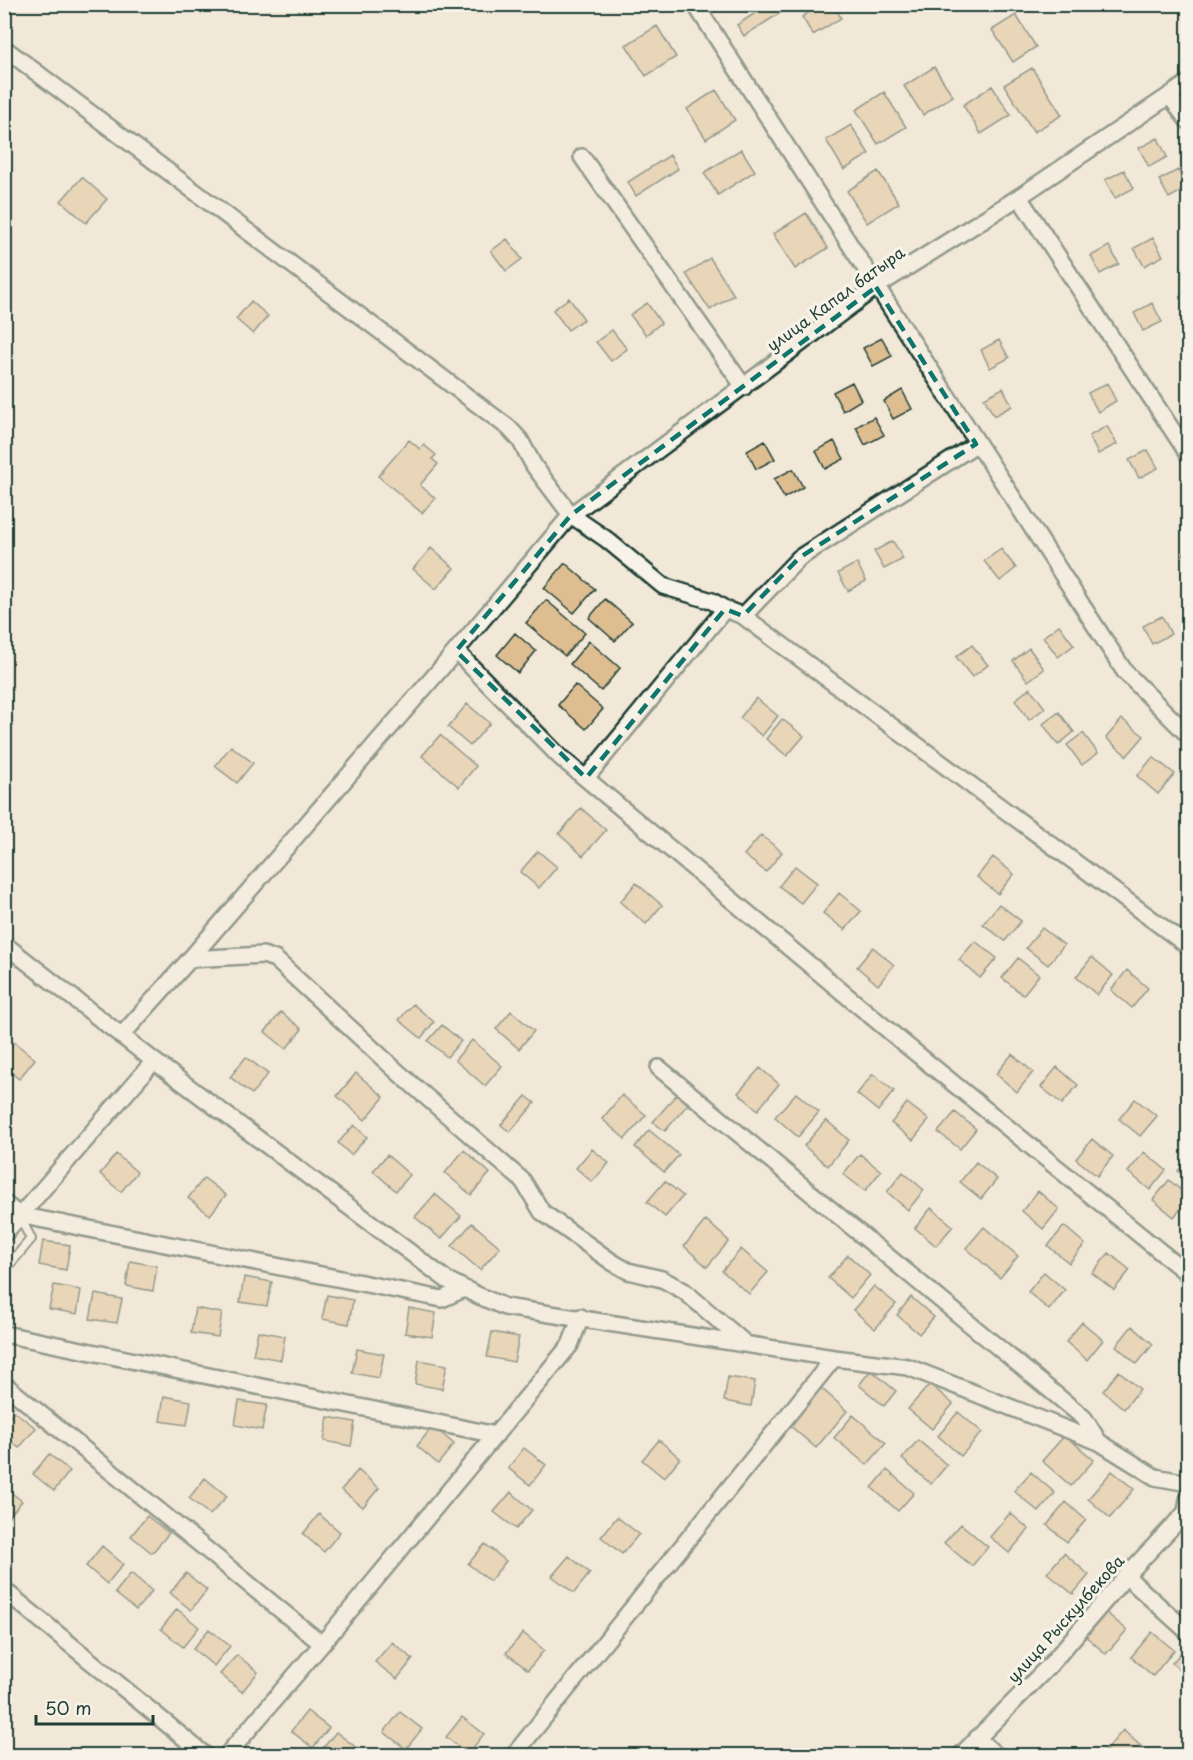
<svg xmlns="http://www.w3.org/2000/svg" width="1193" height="1760" font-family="'Playpen Sans',sans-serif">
  <rect width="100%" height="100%" fill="#f2e8d7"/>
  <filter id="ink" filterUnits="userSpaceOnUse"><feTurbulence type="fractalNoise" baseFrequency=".0167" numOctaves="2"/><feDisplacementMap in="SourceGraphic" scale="12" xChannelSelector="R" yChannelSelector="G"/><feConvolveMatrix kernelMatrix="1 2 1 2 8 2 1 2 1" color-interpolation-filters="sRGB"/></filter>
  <g filter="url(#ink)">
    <path fill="#debe91" stroke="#1f3d34" stroke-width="1.5" d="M 769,4 L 786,4 L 788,8 L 744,36 L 737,25 Z
      M 821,4 L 833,4 L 841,18 L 813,35 L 802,17 Z
      M 1016,15 L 1036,47 L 1013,62 L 992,30 Z
      M 657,26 L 676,57 L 646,76 L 626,45 Z
      M 934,67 L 953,96 L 923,115 L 904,86 Z
      M 1032,68 L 1062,115 L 1034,132 L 1004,85 Z
      M 992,86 L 1011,115 L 981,134 L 963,105 Z
      M 716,90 L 735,120 L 706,139 L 687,109 Z
      M 884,92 L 906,127 L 878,144 L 856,110 Z
      M 851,125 L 869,154 L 844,170 L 826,140 Z
      M 1158,138 L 1167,157 L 1149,167 L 1139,148 Z
      M 741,149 L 755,171 L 718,195 L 704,173 Z
      M 670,155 L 678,169 L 636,196 L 628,182 Z
      M 1124,170 L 1134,188 L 1115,198 L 1105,180 Z
      M 1178,170 L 1187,188 L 1169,198 L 1159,180 Z
      M 878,171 L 899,203 L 867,223 L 847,191 Z
      M 82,177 L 107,199 L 86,223 L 61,201 Z
      M 806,213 L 828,248 L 795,269 L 773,234 Z
      M 1153,238 L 1163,256 L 1144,266 L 1134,248 Z
      M 507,239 L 522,259 L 506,271 L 491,251 Z
      M 1109,246 L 1119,264 L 1100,274 L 1091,256 Z
      M 710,258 L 734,295 L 710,310 L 686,274 Z
      M 569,298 L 584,319 L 568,330 L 553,310 Z
      M 251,301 L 268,316 L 253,334 L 236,319 Z
      M 647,303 L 661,323 L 646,335 L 630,315 Z
      M 1152,303 L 1162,322 L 1143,331 L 1134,313 Z
      M 612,330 L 627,349 L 611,361 L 596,342 Z
      M 882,338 L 892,356 L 873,366 L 863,348 Z
      M 999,340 L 1009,358 L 990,368 L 981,350 Z
      M 852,382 L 861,400 L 843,411 L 833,392 Z
      M 1107,383 L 1116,401 L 1098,412 L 1088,393 Z
      M 1003,388 L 1012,406 L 994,416 L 984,398 Z
      M 902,390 L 912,409 L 893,419 L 884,401 Z
      M 874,417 L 884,435 L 865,445 L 856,427 Z
      M 1107,426 L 1117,444 L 1098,454 L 1089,436 Z
      M 409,440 L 420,449 L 424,445 L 436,455 L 432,459 L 438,464 L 420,485 L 435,498 L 422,513 L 378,476 Z
      M 765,441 L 775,459 L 756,469 L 747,451 Z
      M 834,441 L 844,459 L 825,469 L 816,451 Z
      M 1148,450 L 1158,468 L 1139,478 L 1129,460 Z
      M 793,469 L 803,487 L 784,498 L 774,479 Z
      M 893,541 L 903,559 L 884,569 L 874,551 Z
      M 431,548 L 454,568 L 436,589 L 413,569 Z
      M 1001,549 L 1016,568 L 1000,581 L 984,561 Z
      M 1188,550 L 1188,563 L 1183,553 Z
      M 565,563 L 595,589 L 574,613 L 544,588 Z
      M 857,563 L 866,581 L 848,591 L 838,573 Z
      M 605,599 L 632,622 L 615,641 L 589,618 Z
      M 546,600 L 585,633 L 565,656 L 526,623 Z
      M 1162,616 L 1171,634 L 1152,644 L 1143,626 Z
      M 1059,625 L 1074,645 L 1058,657 L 1043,637 Z
      M 515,633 L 536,651 L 518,673 L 497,655 Z
      M 589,641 L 620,668 L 601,691 L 570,664 Z
      M 972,645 L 988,665 L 972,677 L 956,657 Z
      M 1029,648 L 1044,669 L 1028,681 L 1013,661 Z
      M 575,685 L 603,709 L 586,729 L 558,705 Z
      M 1030,688 L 1045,708 L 1029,720 L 1015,700 Z
      M 756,698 L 778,716 L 762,736 L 740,718 Z
      M 467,704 L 490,723 L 470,746 L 448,727 Z
      M 1059,712 L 1074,732 L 1058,745 L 1043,724 Z
      M 782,719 L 804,736 L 787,756 L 766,739 Z
      M 1122,719 L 1144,736 L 1127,756 L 1106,738 Z
      M 1083,733 L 1098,753 L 1082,765 L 1067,745 Z
      M 440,735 L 476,766 L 459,787 L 422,756 Z
      M 231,746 L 253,763 L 237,783 L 215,766 Z
      M 1153,757 L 1175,774 L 1158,794 L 1137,776 Z
      M 581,808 L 606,830 L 583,856 L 559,834 Z
      M 761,835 L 782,852 L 766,872 L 744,855 Z
      M 538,851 L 557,867 L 539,888 L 520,872 Z
      M 993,857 L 1014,874 L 998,894 L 977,877 Z
      M 795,866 L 817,883 L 801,903 L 779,886 Z
      M 636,883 L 662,905 L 646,924 L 620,902 Z
      M 839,893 L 861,911 L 845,930 L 823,913 Z
      M 999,904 L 1021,921 L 1005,941 L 983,924 Z
      M 1042,928 L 1064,945 L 1048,965 L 1026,948 Z
      M 975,941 L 997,958 L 980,978 L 959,960 Z
      M 873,947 L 894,965 L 878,985 L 857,967 Z
      M 1092,957 L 1113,975 L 1097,995 L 1076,977 Z
      M 1018,958 L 1039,975 L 1023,995 L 1002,978 Z
      M 1127,970 L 1148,988 L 1132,1008 L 1111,990 Z
      M 413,1004 L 434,1022 L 421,1038 L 399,1020 Z
      M 511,1011 L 534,1031 L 519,1049 L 496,1029 Z
      M 281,1012 L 302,1029 L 286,1049 L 265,1032 Z
      M 442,1025 L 461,1041 L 447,1057 L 428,1041 Z
      M 472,1040 L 502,1066 L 485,1086 L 455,1060 Z
      M 14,1042 L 35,1059 L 19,1079 L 4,1067 L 4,1053 Z
      M 1012,1054 L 1033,1072 L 1017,1092 L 996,1074 Z
      M 246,1057 L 268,1074 L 252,1094 L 230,1077 Z
      M 1057,1067 L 1078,1085 L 1062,1104 L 1041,1087 Z
      M 760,1068 L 779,1084 L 758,1110 L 738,1093 Z
      M 356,1073 L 384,1097 L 365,1120 L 337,1096 Z
      M 873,1074 L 894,1091 L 878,1111 L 857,1094 Z
      M 796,1093 L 819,1112 L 798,1137 L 775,1117 Z
      M 677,1094 L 688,1104 L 665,1131 L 653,1122 Z
      M 622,1095 L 646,1115 L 625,1139 L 602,1119 Z
      M 526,1096 L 535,1103 L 510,1132 L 501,1125 Z
      M 1135,1099 L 1157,1116 L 1140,1136 L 1119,1119 Z
      M 907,1103 L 929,1120 L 913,1140 L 891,1123 Z
      M 955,1112 L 976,1129 L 960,1149 L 938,1132 Z
      M 826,1120 L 849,1140 L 828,1166 L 804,1146 Z
      M 354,1125 L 367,1137 L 351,1155 L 338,1143 Z
      M 649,1130 L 679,1155 L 664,1172 L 635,1147 Z
      M 1092,1139 L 1113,1156 L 1097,1176 L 1076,1159 Z
      M 592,1149 L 609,1163 L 592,1182 L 576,1168 Z
      M 464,1150 L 490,1173 L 471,1195 L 445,1173 Z
      M 1144,1152 L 1166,1170 L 1150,1190 L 1128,1172 Z
      M 116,1154 L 137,1172 L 121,1192 L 100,1174 Z
      M 860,1154 L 881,1171 L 865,1191 L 843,1174 Z
      M 387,1155 L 410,1175 L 396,1191 L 373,1171 Z
      M 1188,1158 L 1188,1180 L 1178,1171 Z
      M 976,1162 L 997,1179 L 981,1199 L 960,1182 Z
      M 903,1172 L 924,1190 L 908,1210 L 887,1192 Z
      M 204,1178 L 226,1195 L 210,1215 L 188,1198 Z
      M 1169,1180 L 1188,1196 L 1188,1200 L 1174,1217 L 1153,1200 Z
      M 665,1181 L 683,1196 L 665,1217 L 647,1202 Z
      M 1038,1191 L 1059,1209 L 1043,1229 L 1022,1211 Z
      M 435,1194 L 461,1216 L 441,1239 L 415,1217 Z
      M 931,1208 L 953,1226 L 936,1246 L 915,1228 Z
      M 706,1220 L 729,1241 L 707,1267 L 684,1246 Z
      M 472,1223 L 500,1247 L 480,1270 L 452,1246 Z
      M 1064,1226 L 1085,1244 L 1069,1263 L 1048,1246 Z
      M 984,1227 L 1018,1256 L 1000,1278 L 966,1248 Z
      M 43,1241 L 70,1245 L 66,1270 L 39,1265 Z
      M 741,1249 L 768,1272 L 749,1294 L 722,1271 Z
      M 1109,1253 L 1130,1270 L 1114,1290 L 1092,1273 Z
      M 848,1255 L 870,1275 L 851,1298 L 828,1278 Z
      M 130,1261 L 157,1266 L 153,1291 L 126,1286 Z
      M 1044,1272 L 1065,1290 L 1049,1310 L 1028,1292 Z
      M 244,1277 L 272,1282 L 267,1306 L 240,1302 Z
      M 54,1285 L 81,1290 L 77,1314 L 49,1309 Z
      M 874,1286 L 896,1304 L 875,1329 L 853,1310 Z
      M 95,1294 L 122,1299 L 117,1323 L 90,1319 Z
      M 327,1295 L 353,1300 L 349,1324 L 322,1319 Z
      M 911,1297 L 934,1317 L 919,1334 L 897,1315 Z
      M 195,1308 L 222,1313 L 218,1337 L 191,1333 Z
      M 409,1308 L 436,1313 L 432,1337 L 405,1333 Z
      M 1082,1322 L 1103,1340 L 1087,1360 L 1066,1342 Z
      M 1132,1326 L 1153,1344 L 1137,1364 L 1116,1346 Z
      M 258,1331 L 285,1336 L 281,1360 L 253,1355 Z
      M 492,1332 L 519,1337 L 514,1362 L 487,1357 Z
      M 357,1349 L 384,1354 L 379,1378 L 352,1373 Z
      M 1188,1350 L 1188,1367 L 1180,1361 Z
      M 419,1360 L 447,1365 L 442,1389 L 415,1384 Z
      M 871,1370 L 896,1391 L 884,1406 L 859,1385 Z
      M 1119,1371 L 1140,1389 L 1124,1409 L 1103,1391 Z
      M 728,1377 L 755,1381 L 751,1406 L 724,1401 Z
      M 930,1384 L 953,1404 L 932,1429 L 908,1409 Z
      M 820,1387 L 847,1411 L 816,1448 L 788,1424 Z
      M 164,1396 L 191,1401 L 187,1425 L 160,1421 Z
      M 239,1401 L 267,1405 L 262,1430 L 235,1425 Z
      M 14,1411 L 36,1428 L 19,1448 L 4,1436 L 4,1422 Z
      M 958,1412 L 982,1432 L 961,1456 L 938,1436 Z
      M 853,1415 L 886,1443 L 867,1465 L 834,1438 Z
      M 328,1417 L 355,1422 L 351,1446 L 324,1441 Z
      M 433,1426 L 454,1444 L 438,1464 L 417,1446 Z
      M 1065,1435 L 1094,1460 L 1071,1486 L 1042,1461 Z
      M 659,1440 L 680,1458 L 664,1478 L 642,1460 Z
      M 918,1440 L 947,1465 L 931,1484 L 902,1459 Z
      M 524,1448 L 546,1465 L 530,1485 L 508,1468 Z
      M 49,1454 L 70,1471 L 54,1491 L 33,1474 Z
      M 358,1470 L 379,1488 L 363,1507 L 341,1490 Z
      M 887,1470 L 914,1493 L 898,1511 L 872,1488 Z
      M 1112,1471 L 1134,1489 L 1110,1518 L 1088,1499 Z
      M 1031,1472 L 1055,1493 L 1039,1512 L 1014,1491 Z
      M 205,1478 L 227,1496 L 210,1515 L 189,1498 Z
      M 4,1487 L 22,1501 L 5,1521 L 4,1520 Z
      M 511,1492 L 532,1510 L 516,1529 L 494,1512 Z
      M 1066,1502 L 1086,1520 L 1067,1542 L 1047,1525 Z
      M 1010,1513 L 1029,1529 L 1009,1553 L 990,1537 Z
      M 319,1514 L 340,1532 L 324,1552 L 303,1534 Z
      M 147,1516 L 169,1533 L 152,1553 L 131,1536 Z
      M 617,1517 L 639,1534 L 622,1554 L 601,1537 Z
      M 961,1524 L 988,1547 L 972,1566 L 944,1543 Z
      M 485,1544 L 506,1561 L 490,1581 L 468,1564 Z
      M 102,1546 L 123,1564 L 107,1584 L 86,1566 Z
      M 1064,1553 L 1089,1575 L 1073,1594 L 1047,1573 Z
      M 569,1556 L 590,1573 L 574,1593 L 552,1576 Z
      M 131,1573 L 152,1591 L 136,1610 L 115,1593 Z
      M 186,1573 L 207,1590 L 191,1610 L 170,1593 Z
      M 177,1609 L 199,1627 L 183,1647 L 161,1629 Z
      M 1103,1610 L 1127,1630 L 1106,1654 L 1083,1634 Z
      M 209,1629 L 230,1646 L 214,1666 L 193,1649 Z
      M 1152,1632 L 1174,1650 L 1153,1676 L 1131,1657 Z
      M 523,1633 L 544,1650 L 528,1670 L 506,1653 Z
      M 392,1642 L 413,1659 L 397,1679 L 375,1662 Z
      M 1186,1647 L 1188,1649 L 1188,1671 L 1185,1675 L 1172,1663 Z
      M 237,1655 L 258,1672 L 242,1692 L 220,1674 Z
      M 307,1711 L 329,1728 L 313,1748 L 291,1731 Z
      M 400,1712 L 422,1729 L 406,1749 L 384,1732 Z
      M 462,1717 L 484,1734 L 468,1754 L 446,1737 Z
      M 1123,1730 L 1143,1748 L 1136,1756 L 1101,1756 Z
      M 336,1732 L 358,1749 L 353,1756 L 325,1756 L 320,1752 Z"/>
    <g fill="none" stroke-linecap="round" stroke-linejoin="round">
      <g stroke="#1f3d34" stroke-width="12">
        <path id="service" d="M 4,1271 L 31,1239 L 19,1215"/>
      </g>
      <g stroke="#1f3d34" stroke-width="20">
        <path id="minor" d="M 695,4 L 1125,672 L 1188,735
          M 4,48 L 509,428 L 520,440 L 534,466 L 571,515 L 606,539 L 663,586 L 712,601 L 725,609 L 743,616 L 1188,946
          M 1170,96 L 1188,121
          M 582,157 L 744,387
          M 1019,197 L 1188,454
          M 743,616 L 799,558 L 976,444
          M 456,651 L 560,757 L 906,1045 L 1188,1274
          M 586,778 L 725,609
          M 4,944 L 154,1061 L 447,1280 L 477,1295 L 505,1307 L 834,1358 L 908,1367 L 1099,1442 L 1155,1477 L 1188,1483
          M 190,959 L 263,955 L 275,959 L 400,1074 L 523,1181 L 542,1212 L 612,1262 L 628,1271 L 662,1279 L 684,1291 L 746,1344
          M 121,1036 L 190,959 L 456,651 L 571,515 L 876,287 L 1019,197 L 1188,83
          M 659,1068 L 1084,1418 L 1099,1442
          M 4,1203 L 19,1215 L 442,1299 L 464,1289
          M 4,1234 L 154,1061
          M 4,1334 L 496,1435
          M 4,1384 L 322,1644
          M 1126,1576 L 1188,1632
          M 4,1590 L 206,1756
          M 977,1738 L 997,1756
          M 226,1756 L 322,1644 L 570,1345 L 581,1317
          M 513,1756 L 834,1358
          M 960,1756 L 1050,1665 L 1126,1576 L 1186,1512 L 1188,1499"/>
      </g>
      <use href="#service" stroke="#f7f3e8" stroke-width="8"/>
      <use href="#minor" stroke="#f7f3e8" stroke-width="15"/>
    </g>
  </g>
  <path d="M0 0H1193V1760H0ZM 876,287 L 976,444 L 799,558 L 743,616 L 725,609 L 586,778 L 456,651 L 571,515 Z" fill="#f2e8d7" fill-opacity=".55" fill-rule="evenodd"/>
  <path fill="none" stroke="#0f766e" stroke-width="4.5" stroke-dasharray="12 8" stroke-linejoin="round" d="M 876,287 L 976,444 L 799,558 L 743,616 L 725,609 L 586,778 L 456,651 L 571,515 Z"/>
  <g text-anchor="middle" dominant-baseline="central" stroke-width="6" stroke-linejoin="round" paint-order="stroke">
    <g font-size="16" fill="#1f3d34" stroke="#f7f3e8">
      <text transform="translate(835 298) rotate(-36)">улица Капал батыра</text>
      <text transform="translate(1065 1618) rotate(-48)">улица Рыскулбекова</text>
    </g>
  </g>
  <rect width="1193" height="1760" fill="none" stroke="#f7f3e8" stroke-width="24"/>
  <rect x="12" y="12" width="1169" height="1736" fill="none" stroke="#1f3d34" stroke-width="2" filter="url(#ink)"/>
  <path d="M36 1715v9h117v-9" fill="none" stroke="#1f3d34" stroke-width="3"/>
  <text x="45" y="1715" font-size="18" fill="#1f3d34" stroke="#f7f3e8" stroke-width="4.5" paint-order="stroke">50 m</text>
</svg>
